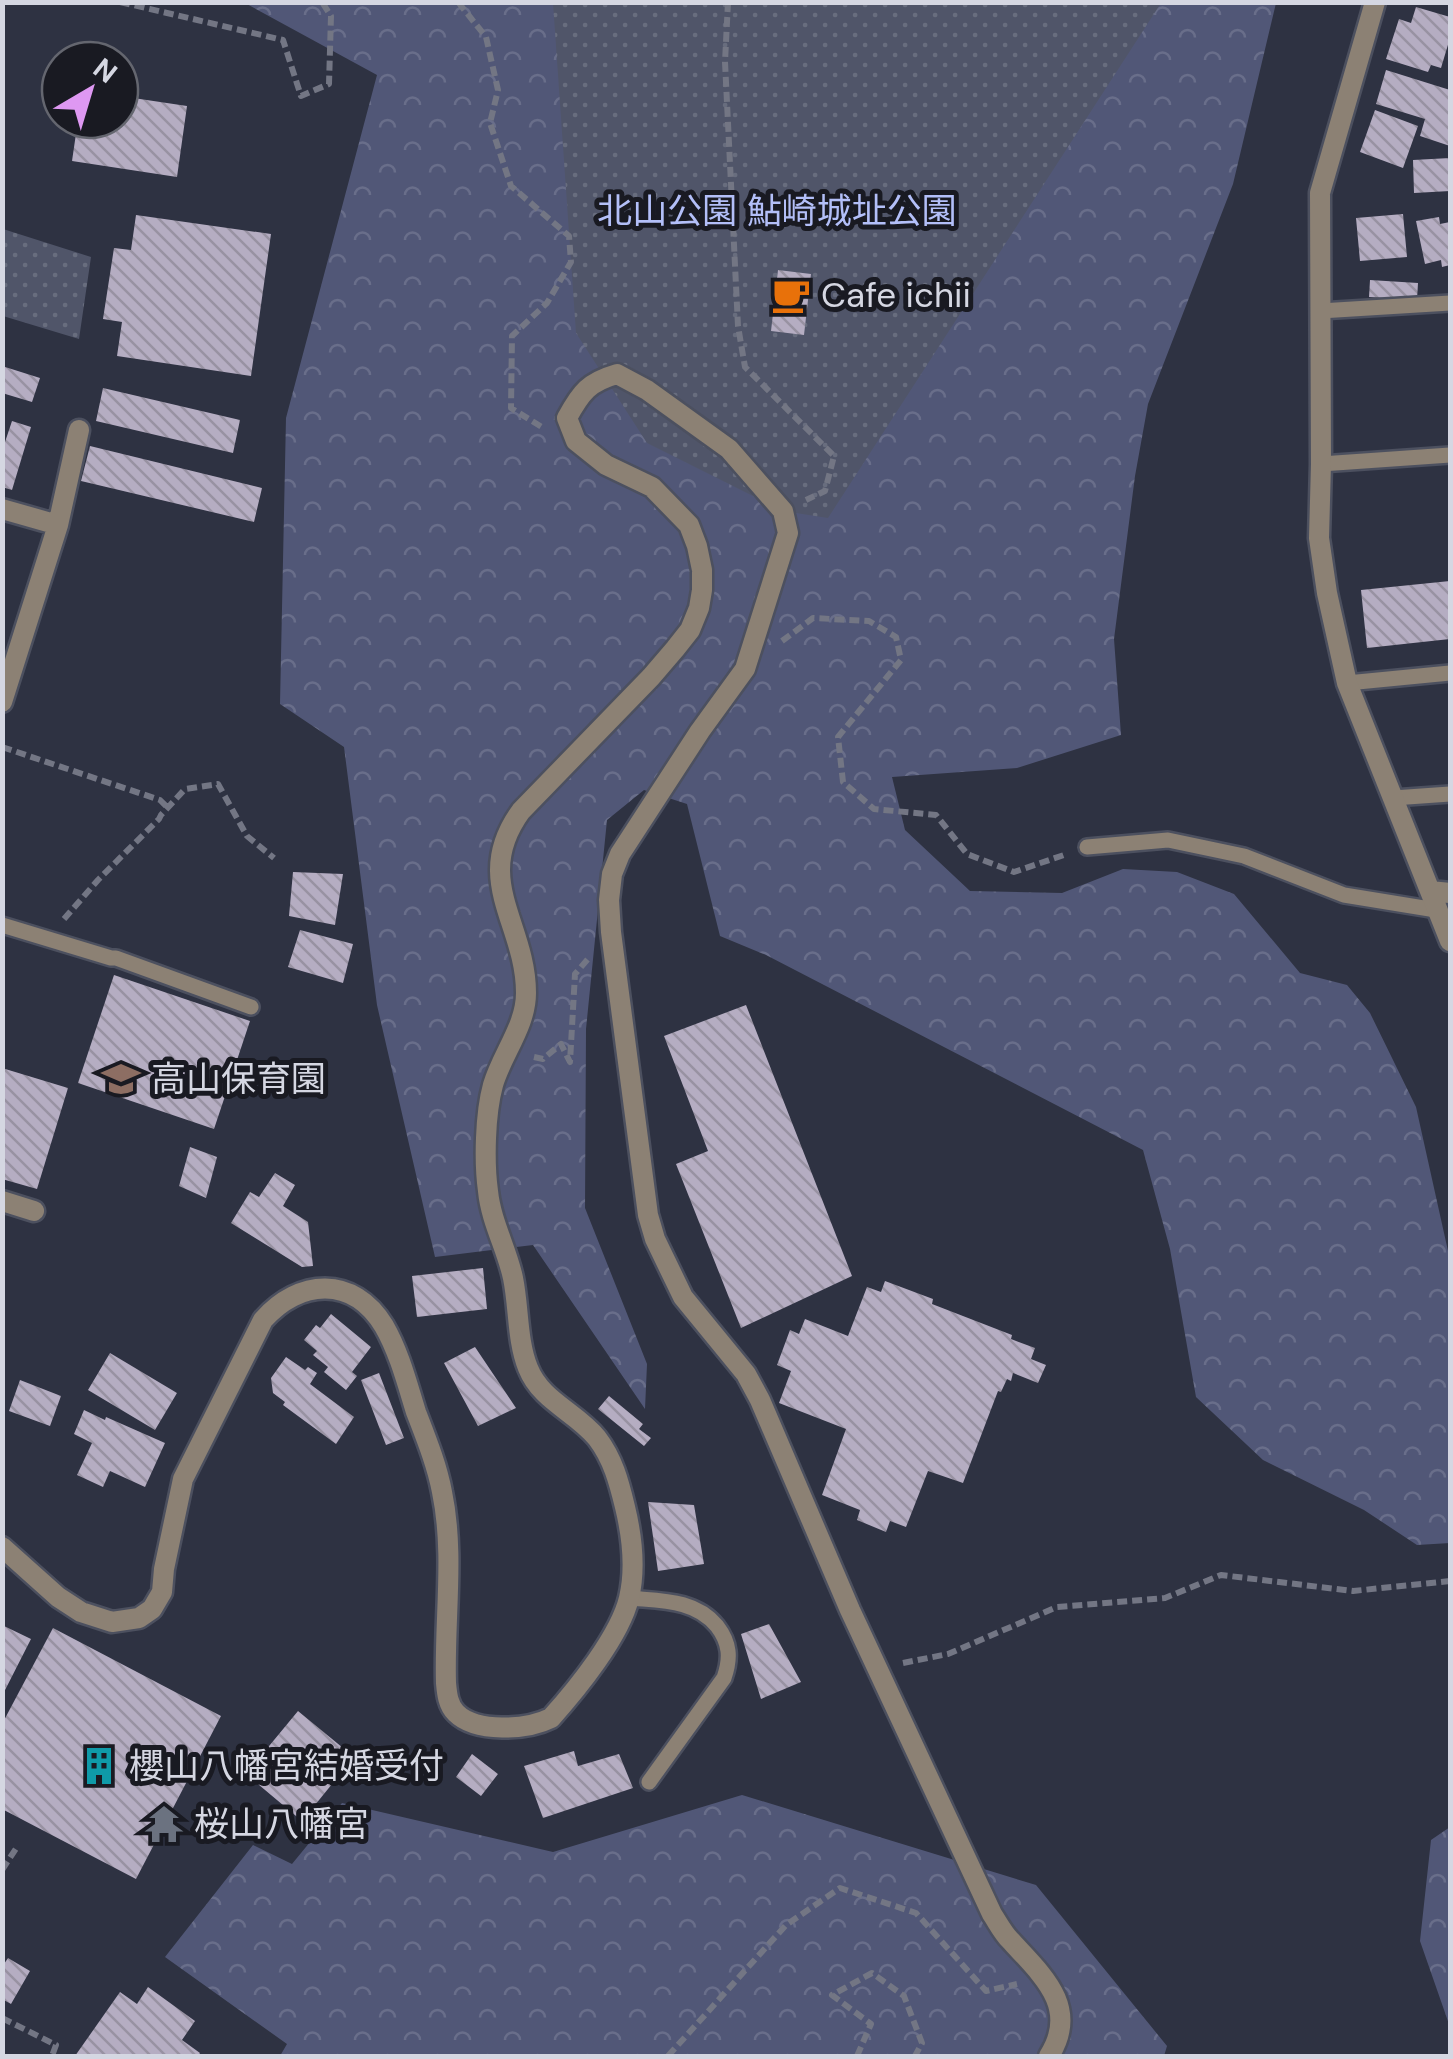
<svg xmlns="http://www.w3.org/2000/svg" width="1453" height="2059" font-family="'DM Sans','Noto Sans JP',sans-serif">
  <defs>
    <pattern id="forest-crowns" width="20" height="18" patternUnits="userSpaceOnUse" patternTransform="scale(2.5)"><rect width="20" height="18" fill="#515777"/><path d="M2 6a3 3 0 1 1 6 0M12 15a3 3 0 1 1 6 0" fill="none" stroke="#696e8a"/></pattern>
    <pattern id="park-dots" width="8" height="8" patternUnits="userSpaceOnUse" patternTransform="scale(2.5)"><rect width="8" height="8" fill="#505569"/><path d="M2 2h.1M6 6h.1" fill="none" stroke="#686d7e" stroke-width="1.8" stroke-linecap="round"/></pattern>
    <pattern id="building-back-hatch" width="6" height="6" patternUnits="userSpaceOnUse" patternTransform="scale(2.5)"><rect width="6" height="6" fill="#b5adc2"/><path d="M-1 5l2 2M0 0l6 6M5-1l2 2" fill="none" stroke="#9892a2"/></pattern>
  </defs>
  <rect width="100%" height="100%" fill="#2e3242"/>
  <path fill="url(#forest-crowns)" d="M 245,3 L 1276,3 L 1233,184 L 1148,404 L 1135,476 L 1114,639 L 1121,735 L 1017,768 L 892,777 L 905,830 L 970,891 L 1062,893 L 1123,869 L 1177,872 L 1234,894 L 1300,973 L 1347,985 L 1370,1013 L 1416,1107 L 1450,1260 L 1450,1543 L 1417,1545 L 1364,1510 L 1263,1460 L 1196,1397 L 1170,1249 L 1143,1150 L 766,955 L 720,936 L 687,804 L 644,790 L 607,820 L 586,1029 L 585,1208 L 647,1364 L 645,1409 L 533,1245 L 435,1257 L 377,1005 L 344,747 L 280,704 L 286,418 L 377,75 Z
    M 742,1795 L 1036,1885 L 1167,2046 L 1164,2056 L 280,2056 L 287,2044 L 165,1957 L 253,1845 L 292,1864 L 342,1803 L 553,1852 Z
    M 1450,1827 L 1450,2027 L 1420,1941 L 1431,1840 Z"/>
  <path fill="url(#park-dots)" d="M 553,3 L 1161,3 L 828,518 L 783,511 L 647,443 L 576,333 Z
    M 3,229 L 91,257 L 79,339 L 3,316 Z"/>
  <path fill="url(#building-back-hatch)" d="M 1416,7 L 1450,17 L 1450,38 L 1441,68 L 1431,65 L 1428,72 L 1386,59 L 1399,19 L 1411,23 Z
    M 1386,70 L 1450,90 L 1450,146 L 1420,136 L 1425,119 L 1376,104 Z
    M 120,96 L 187,106 L 177,177 L 72,161 L 78,120 L 120,120 Z
    M 1375,110 L 1418,126 L 1403,168 L 1360,152 Z
    M 1450,158 L 1450,191 L 1414,193 L 1413,160 Z
    M 1403,214 L 1407,257 L 1360,261 L 1356,218 Z
    M 136,215 L 271,234 L 251,376 L 117,356 L 122,322 L 103,319 L 114,248 L 131,250 Z
    M 1439,217 L 1440,224 L 1450,222 L 1450,265 L 1442,267 L 1441,260 L 1425,264 L 1416,221 Z
    M 778,270 L 811,274 L 804,335 L 771,331 Z
    M 1370,280 L 1418,283 L 1417,300 L 1369,297 Z
    M 2,366 L 40,378 L 32,402 L 2,393 Z
    M 103,388 L 240,420 L 233,453 L 96,421 Z
    M 12,421 L 31,427 L 12,490 L 2,487 L 2,451 Z
    M 90,446 L 262,488 L 254,522 L 81,481 Z
    M 1450,581 L 1450,639 L 1367,648 L 1361,590 Z
    M 293,872 L 343,874 L 335,925 L 289,916 Z
    M 300,930 L 353,944 L 343,983 L 288,967 Z
    M 114,975 L 250,1021 L 214,1129 L 78,1083 Z
    M 746,1005 L 852,1276 L 741,1328 L 676,1164 L 708,1151 L 664,1036 Z
    M 2,1068 L 68,1088 L 37,1189 L 2,1179 Z
    M 190,1147 L 217,1157 L 206,1198 L 179,1186 Z
    M 275,1173 L 295,1185 L 283,1206 L 308,1222 L 313,1266 L 302,1267 L 231,1223 L 250,1192 L 259,1197 Z
    M 483,1268 L 487,1309 L 417,1317 L 412,1276 Z
    M 885,1281 L 933,1299 L 932,1304 L 1012,1335 L 1011,1339 L 1035,1348 L 1031,1359 L 1046,1365 L 1038,1383 L 1013,1373 L 1011,1381 L 1007,1379 L 1001,1392 L 998,1391 L 963,1483 L 928,1471 L 906,1527 L 890,1521 L 886,1532 L 857,1520 L 860,1510 L 822,1495 L 846,1429 L 779,1403 L 791,1371 L 777,1365 L 790,1330 L 799,1334 L 805,1319 L 848,1336 L 867,1287 L 881,1292 Z
    M 331,1314 L 371,1347 L 352,1372 L 357,1376 L 346,1390 L 324,1372 L 328,1367 L 313,1355 L 317,1351 L 304,1340 L 316,1325 L 320,1328 Z
    M 475,1347 L 516,1408 L 478,1426 L 444,1363 Z
    M 110,1353 L 177,1393 L 155,1430 L 88,1390 Z
    M 286,1357 L 305,1370 L 308,1367 L 317,1373 L 310,1384 L 354,1417 L 336,1444 L 283,1405 L 285,1402 L 273,1393 L 271,1378 Z
    M 379,1373 L 404,1438 L 386,1445 L 361,1380 Z
    M 20,1380 L 61,1396 L 50,1426 L 9,1411 Z
    M 609,1396 L 643,1424 L 639,1429 L 651,1438 L 644,1446 L 598,1409 Z
    M 84,1410 L 105,1420 L 106,1417 L 165,1443 L 145,1487 L 110,1471 L 103,1487 L 77,1475 L 92,1443 L 74,1434 Z
    M 648,1502 L 694,1505 L 704,1564 L 658,1571 Z
    M 769,1624 L 801,1682 L 761,1699 L 741,1634 Z
    M 2,1625 L 31,1639 L 2,1696 Z
    M 53,1628 L 221,1716 L 136,1879 L 2,1809 L 2,1724 Z
    M 298,1711 L 354,1757 L 302,1821 L 246,1774 Z
    M 574,1751 L 578,1766 L 619,1754 L 633,1788 L 543,1818 L 524,1766 Z
    M 472,1754 L 498,1774 L 481,1796 L 456,1777 Z
    M 8,1958 L 30,1971 L 11,2004 L 2,1999 L 2,1967 Z
    M 148,1987 L 195,2021 L 182,2040 L 200,2053 L 198,2056 L 75,2056 L 120,1992 L 137,2004 Z"/>
  <g fill="none" stroke-linecap="round" stroke-linejoin="round">
    <g stroke="#4c505f" stroke-width="20">
      <path id="service" d="M 1320,311 L 1450,303
        M 1321,464 L 1450,455
        M 1347,683 L 1450,673
        M 1393,798 L 1450,794
        M 1087,847 L 1168,840 L 1244,856 L 1344,895 L 1436,910
        M 2,925 L 111,958 L 116,958 L 251,1007
        M 629,1598 C 660,1601 695,1599 717,1626 C 730,1643 731,1658 724,1678 L 649,1782"/>
    </g>
    <g stroke="#4c505f" stroke-width="25">
      <path id="minor" d="M 1375,2 L 1320,193 L 1321,464 L 1319,538 L 1327,593 L 1347,683 L 1430,891 L 1450,893
        M 2,509 L 58,525
        M 2,702 L 58,525 L 79,430
        M 1430,891 L 1450,941
        M 2,1201 L 34,1211
        M 2,1547 L 58,1597 L 81,1612 L 112,1622 L 139,1618 L 152,1609 L 162,1592 L 164,1569 L 183,1479 L 263,1320 C 299,1279 353,1275 384,1326 C 399,1352 407,1383 416,1412 C 426,1438 437,1465 442,1492 C 455,1554 444,1620 446,1683 C 447,1694 448,1705 456,1713 C 476,1733 527,1730 551,1718 C 577,1689 620,1636 629,1598 C 636,1568 632,1536 625,1507 C 619,1482 613,1459 597,1438 C 576,1412 541,1401 528,1368 C 517,1341 519,1307 513,1278 C 507,1249 491,1222 488,1191 C 484,1162 485,1114 493,1085 C 502,1054 526,1026 526,993 C 526,923 471,880 521,811 L 651,677 L 675,649 L 690,630 L 699,608 L 702,590 L 702,570 L 697,546 L 689,525 L 652,487 L 606,465 L 576,441 L 567,418 C 581,392 589,382 617,374 L 647,390 L 729,449 L 783,511 L 788,533 L 745,669 L 700,731 L 620,854 L 612,874 L 609,900 L 611,932 L 648,1215 L 655,1239 L 683,1297 L 746,1374 L 760,1400 L 850,1610 L 992,1914 C 998,1923 1003,1933 1010,1940 C 1042,1975 1080,2007 1049,2056"/>
    </g>
    <path stroke="#737684" stroke-width="6" stroke-dasharray="10 5" stroke-linecap="butt" d="M 120,2 L 283,40 L 301,96 L 329,84 L 331,16 L 322,2
      M 458,2 L 486,37 L 498,90 L 490,123 L 511,186 L 569,236 L 571,262 L 547,303 L 512,336 L 511,408 L 545,429
      M 728,2 L 725,62 L 738,326 L 745,367 L 834,456 L 825,491 L 806,500
      M 782,641 L 813,618 L 869,621 L 896,637 L 901,660 L 838,737 L 843,782 L 874,809 L 936,815 L 967,854 L 1014,872 L 1064,855
      M 2,747 L 160,800 L 167,807
      M 64,919 L 98,880 L 159,819 L 161,815 L 185,789 L 218,784 L 247,836 L 274,858
      M 534,1057 L 543,1059 L 561,1044 L 570,1062 L 575,974 L 588,959
      M 903,1663 L 948,1654 L 1057,1607 L 1165,1598 L 1221,1575 L 1353,1591 L 1450,1581
      M 2,1870 L 17,1847
      M 2,2018 L 56,2045 L 52,2056
      M 668,2056 L 786,1925 L 840,1888 L 916,1913 L 986,1991 L 1017,1984
      M 857,2056 L 871,2024 L 832,1995 L 872,1973 L 904,1996 L 922,2043 L 915,2056"/>
    <use href="#service" stroke="#8c8174" stroke-width="15"/>
    <use href="#minor" stroke="#8c8174" stroke-width="20"/>
  </g>
  <defs>
    <g id="cafe-bare" transform="scale(3)"><path d="M-5.5-4.5H6V0H3Q3 3.5 0 3.5H-2.5Q-5.5 3.5-5.5 0ZM3-3.2v2h1.7v-2ZM-6 4.5H4V6H-6Z" fill="#e8710a" stroke="#191a22" stroke-width="2.5" paint-order="stroke"/></g>
    <g id="school-bare" transform="scale(3)"><path d="M0-5L7-2L0 1L-7-2ZM-4 1L0 2.5L4 1V4Q0 6-4 4Z" fill="#8d6e63" stroke="#191a22" stroke-width="2.5" paint-order="stroke"/></g>
    <g id="building-bare" transform="scale(3)"><path d="M-4-6H4V6H1V3H-1V6H-4ZM-2.5-4.3h1.7v1.8h-1.7ZM.8-4.3h1.7v1.8H.8ZM-2.5-1h1.7V.8h-1.7ZM.8-1h1.7V.8H.8Z" fill="#0f9aa8" stroke="#191a22" stroke-width="2.5" paint-order="stroke"/></g>
    <g id="temple-bare" transform="scale(3)"><path d="M0-6L5-2H3V0L6.5 2.5H4V6H1.5V3h-3V6H-4V2.5H-6.5L-3 0V-2H-5Z" fill="#6b7280" stroke="#191a22" stroke-width="2.5" paint-order="stroke"/></g>
  </defs>
  <g fill-rule="evenodd">
    <use href="#cafe-bare" x="791" y="295"/>
    <use href="#school-bare" x="121" y="1079"/>
    <use href="#building-bare" x="99" y="1766"/>
    <use href="#temple-bare" x="164" y="1824"/>
  </g>
  <g text-anchor="middle" dominant-baseline="central" stroke-width="10" stroke-linejoin="round" paint-order="stroke">
    <g font-size="35" fill="#b3bff8" stroke="#191a22">
      <text x="777" y="211">北山公園 鮎崎城址公園</text>
    </g>
    <g font-size="35" fill="#d5d7e2" stroke="#191a22" text-anchor="start">
      <text x="821" y="295">Cafe ichii</text>
      <text x="151" y="1079">高山保育園</text>
      <text x="129" y="1766">櫻山八幡宮結婚受付</text>
      <text x="194" y="1824">桜山八幡宮</text>
    </g>
  </g>
  <rect width="1453" height="2059" fill="none" stroke="#d5d7e2" stroke-width="10"/>
  <g transform="translate(90 90) rotate(38)"><circle r="48" fill="#191a22" stroke="#64666f" stroke-width="2.5"/>
  <path d="M0-8L18 38L0 25L-18 38Z" fill="#de98f2"/>
  <text y="-15" font-size="28" font-weight="bold" text-anchor="middle" fill="#d5d7e2">N</text>
  </g>
</svg>
